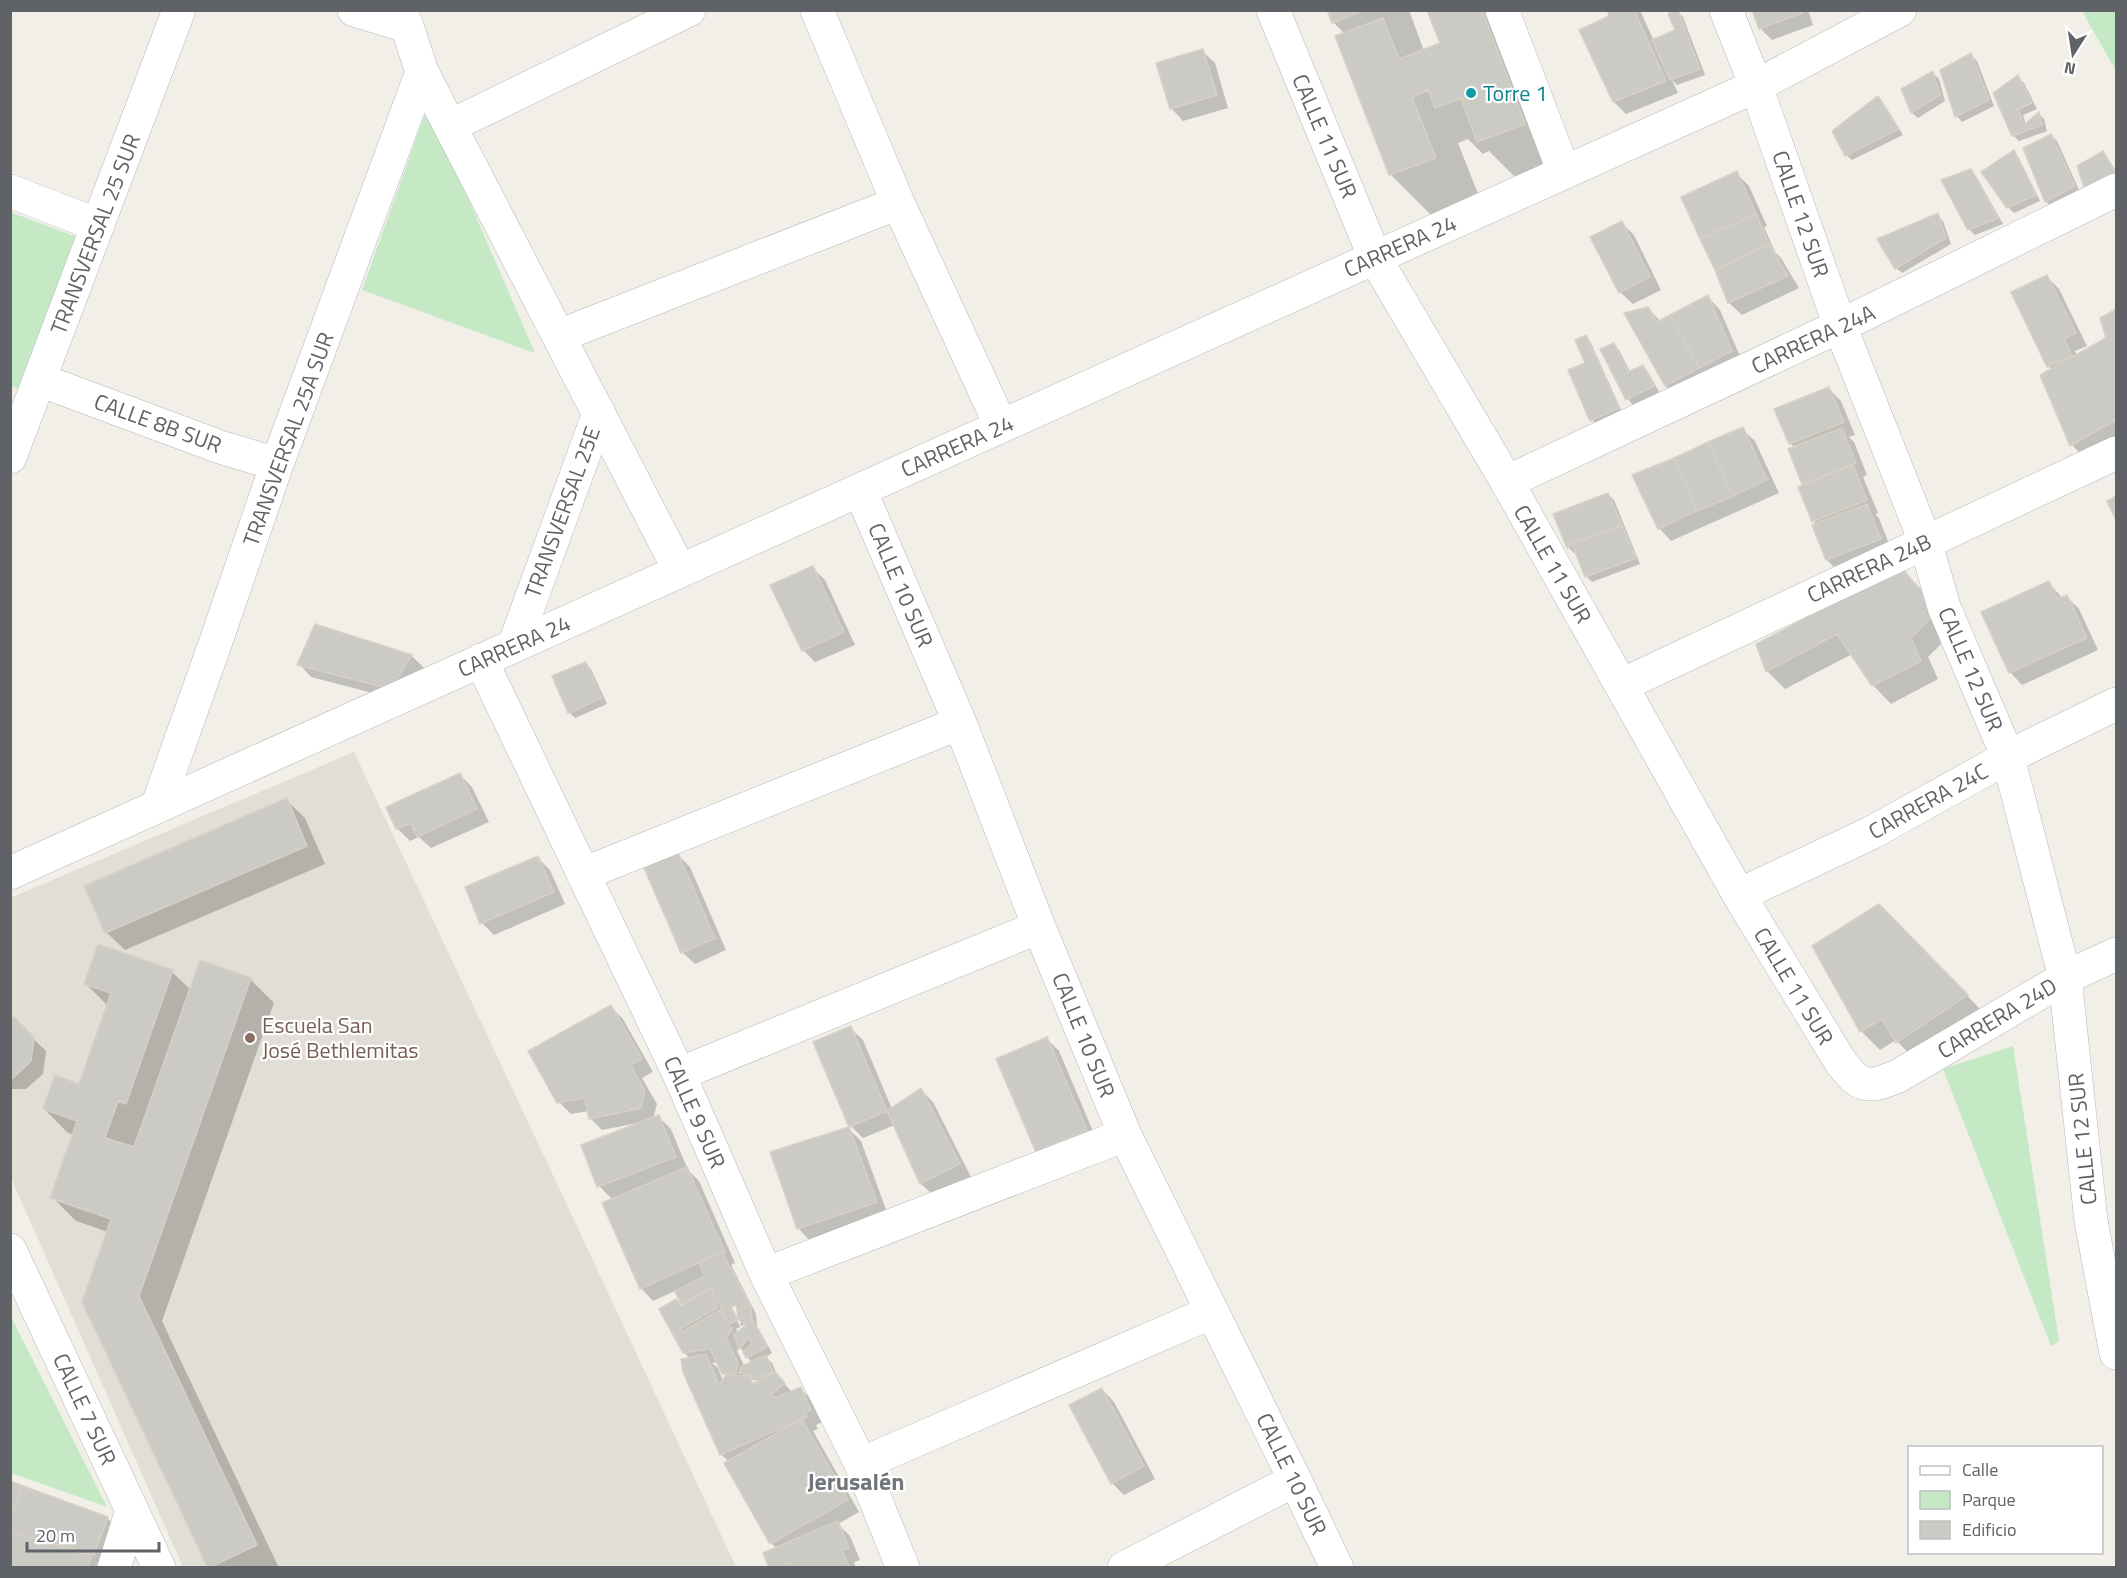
<svg xmlns="http://www.w3.org/2000/svg" width="2127" height="1578" font-family="'Titillium Web',sans-serif">
  <rect width="100%" height="100%" fill="#f1efe8"/>
  <path fill="#e1ded6" d="M 354,752 L 568,1207 L 736,1567 L 183,1567 L 11,1178 L 10,898 Z"/>
  <path fill="#c5e8c5" d="M 2082,11 L 2116,11 L 2116,71 Z
    M 428,106 L 535,353 L 362,290 Z
    M 10,212 L 85,240 L 27,392 L 11,386 Z
    M 2013,1046 L 2059,1341 L 2051,1346 L 1943,1069 Z
    M 11,1317 L 107,1507 L 11,1473 Z"/>
  <path fill="#0003" fill-rule="evenodd" d="M 1329,10 L 1409,10 L 1424,51 L 1441,44 L 1429,10 L 1511,10 L 1570,171 L 1525,187 L 1489,151 L 1483,154 L 1468,139 L 1458,143 L 1482,204 L 1437,221 L 1390,174 L 1345,34 L 1333,22 Z
    M 1608,10 L 1640,10 L 1654,41 L 1677,30 L 1677,11 L 1683,17 L 1705,75 L 1677,85 L 1672,80 L 1678,93 L 1626,114 L 1614,102 L 1581,31 L 1611,17 Z
    M 1753,10 L 1808,10 L 1813,25 L 1772,40 L 1760,28 Z
    M 1202,51 L 1215,63 L 1228,108 L 1183,121 L 1171,108 Z
    M 1971,55 L 1977,61 L 1994,106 L 1962,122 L 1957,116 Z
    M 1933,73 L 1939,79 L 1945,101 L 1918,118 L 1912,113 L 1903,90 Z
    M 2018,77 L 2024,83 L 2037,109 L 2023,115 L 2026,125 L 2039,114 L 2044,119 L 2047,131 L 2019,141 L 2013,135 Z
    M 1878,98 L 1884,104 L 1903,135 L 1852,160 L 1846,155 Z
    M 2051,135 L 2057,141 L 2080,192 L 2052,207 L 2046,202 L 2025,149 Z
    M 2013,152 L 2019,158 L 2040,201 L 2014,213 L 2008,207 Z
    M 2103,152 L 2116,171 L 2116,187 Z
    M 1970,171 L 1976,176 L 2003,224 L 1975,235 L 1969,229 Z
    M 1736,173 L 1749,186 L 1767,226 L 1764,227 L 1775,252 L 1781,258 L 1799,288 L 1742,315 L 1729,303 L 1716,269 Z
    M 1937,215 L 1943,221 L 1951,244 L 1902,273 L 1896,268 Z
    M 1622,223 L 1634,235 L 1661,290 L 1633,304 L 1620,292 Z
    M 2047,277 L 2059,289 L 2087,346 L 2075,351 L 2077,356 L 2108,339 L 2102,319 L 2116,310 L 2116,448 L 2090,463 L 2072,445 L 2052,370 L 2048,366 Z
    M 1708,297 L 1720,310 L 1743,363 L 1678,398 L 1666,386 L 1648,308 L 1661,322 Z
    M 1586,337 L 1591,343 L 1623,414 L 1597,426 L 1592,420 Z
    M 1613,344 L 1619,350 L 1630,372 L 1643,366 L 1648,372 L 1659,392 L 1633,405 L 1628,399 Z
    M 1829,389 L 1841,401 L 1855,435 L 1849,437 L 1854,442 L 1867,475 L 1863,477 L 1878,513 L 1875,514 L 1879,518 L 1892,552 L 1839,572 L 1827,560 L 1817,525 L 1813,521 L 1804,486 L 1789,450 L 1795,448 L 1790,443 Z
    M 1742,429 L 1755,441 L 1779,493 L 1671,541 L 1659,528 Z
    M 1608,494 L 1614,500 L 1640,564 L 1592,582 L 1586,576 L 1577,551 L 1574,553 L 1568,547 L 1555,515 Z
    M 813,568 L 825,580 L 855,645 L 815,662 L 803,650 Z
    M 1902,570 L 1920,588 L 1955,630 L 1928,657 L 1938,679 L 1891,704 L 1873,685 L 1852,654 L 1785,689 L 1767,671 Z
    M 2049,583 L 2063,599 L 2067,597 L 2079,609 L 2098,650 L 2022,685 L 2010,672 Z
    M 315,625 L 412,656 L 424,668 L 403,701 L 311,677 L 299,664 Z
    M 585,664 L 591,669 L 607,704 L 575,718 L 569,712 Z
    M 460,775 L 472,787 L 489,822 L 431,848 L 419,837 L 410,841 L 398,829 L 388,808 Z
    M 286,800 L 305,818 L 325,864 L 125,950 L 106,932 Z
    M 678,855 L 690,867 L 726,950 L 695,964 L 682,952 Z
    M 538,858 L 550,870 L 565,904 L 494,935 L 482,923 Z
    M 1897,924 L 1985,1014 L 1916,1061 L 1896,1040 L 1880,1050 L 1861,1031 Z
    M 172,972 L 191,990 L 250,979 L 274,1003 L 162,1321 L 279,1568 L 209,1567 L 108,1232 L 76,1221 L 52,1197 L 74,1135 L 68,1133 L 44,1109 L 80,1086 L 108,1006 L 85,983 Z
    M 611,1007 L 623,1019 L 653,1072 L 642,1078 L 657,1104 L 653,1119 L 659,1117 L 671,1129 L 688,1170 L 699,1181 L 735,1263 L 731,1265 L 756,1314 L 757,1326 L 772,1353 L 766,1357 L 772,1363 L 778,1377 L 793,1393 L 801,1389 L 813,1401 L 822,1422 L 816,1425 L 818,1429 L 813,1431 L 859,1512 L 838,1524 L 850,1536 L 860,1560 L 854,1562 L 856,1568 L 771,1568 L 777,1549 L 771,1543 L 729,1462 L 721,1454 L 684,1371 L 690,1359 L 684,1352 L 661,1310 L 685,1309 L 677,1290 L 653,1301 L 641,1288 L 613,1200 L 599,1186 L 638,1123 L 602,1130 L 590,1118 L 589,1111 L 571,1114 L 559,1102 ZM 737,1303 L 741,1326 L 740,1326 L 729,1307 ZM 745,1324 L 747,1326 L 738,1333 L 736,1329 ZM 740,1347 L 747,1357 L 753,1363 L 745,1367 L 737,1351 ZM 718,1362 L 727,1376 L 723,1381 L 718,1368 L 712,1363 ZM 750,1379 L 756,1380 L 758,1382 L 755,1384 Z
    M 10,1019 L 13,1019 L 46,1051 L 43,1074 L 26,1089 L 10,1089 Z
    M 850,1028 L 863,1040 L 892,1109 L 921,1090 L 933,1102 L 971,1177 L 934,1196 L 921,1184 L 895,1125 L 863,1138 L 851,1126 Z
    M 1047,1039 L 1059,1051 L 1098,1143 L 1037,1151 Z
    M 849,1129 L 861,1141 L 888,1215 L 810,1241 L 798,1228 Z
    M 1102,1389 L 1114,1402 L 1155,1479 L 1124,1495 L 1112,1483 Z
    M 10,1483 L 107,1518 L 120,1530 L 106,1566 L 96,1563 L 100,1568 L 10,1568 Z"/>
  <path fill="#cccac5" stroke="#d6d1c6" stroke-width="1.5" d="M 1327,10 L 1364,10 L 1332,23 Z
    M 1427,10 L 1482,10 L 1525,124 L 1477,142 L 1461,98 L 1435,108 L 1428,90 L 1412,97 L 1436,158 L 1389,175 L 1335,36 L 1383,18 L 1399,59 L 1440,43 Z
    M 1607,10 L 1634,10 L 1666,81 L 1613,102 L 1579,30 L 1609,16 Z
    M 1675,10 L 1678,10 L 1700,69 L 1670,80 L 1652,40 L 1675,30 L 1668,14 Z
    M 1752,10 L 1801,10 L 1802,13 L 1759,29 Z
    M 1203,49 L 1217,95 L 1170,109 L 1156,63 Z
    M 1971,53 L 1989,100 L 1955,117 L 1940,70 Z
    M 1933,71 L 1940,95 L 1911,113 L 1901,89 Z
    M 2018,75 L 2032,103 L 2018,109 L 2024,125 L 2039,112 L 2042,125 L 2012,136 L 1993,93 Z
    M 1878,96 L 1899,129 L 1845,156 L 1832,131 Z
    M 2051,134 L 2075,186 L 2045,202 L 2023,148 Z
    M 2014,150 L 2036,195 L 2007,208 L 1981,172 Z
    M 2103,151 L 2116,173 L 2116,180 L 2086,193 L 2077,166 Z
    M 1971,169 L 1998,218 L 1968,230 L 1941,180 Z
    M 1737,171 L 1756,214 L 1700,239 L 1681,197 Z
    M 1938,213 L 1946,238 L 1895,269 L 1877,239 Z
    M 1756,214 L 1769,244 L 1715,270 L 1700,239 Z
    M 1622,221 L 1650,277 L 1619,293 L 1590,237 Z
    M 1769,244 L 1788,276 L 1728,303 L 1715,270 Z
    M 2047,275 L 2076,333 L 2064,339 L 2072,356 L 2047,367 L 2011,292 Z
    M 1708,295 L 1732,351 L 1699,368 L 1670,315 Z
    M 1648,307 L 1657,322 L 1670,315 L 1699,368 L 1665,386 L 1624,313 Z
    M 2116,309 L 2116,420 L 2070,446 L 2040,375 L 2106,338 L 2100,318 Z
    M 1586,335 L 1619,408 L 1590,421 L 1568,370 L 1585,363 L 1575,340 Z
    M 1614,343 L 1628,372 L 1643,365 L 1654,386 L 1626,400 L 1600,349 Z
    M 1829,387 L 1844,422 L 1789,444 L 1774,409 Z
    M 1743,427 L 1767,480 L 1733,496 L 1708,442 Z
    M 1842,428 L 1856,463 L 1802,484 L 1788,449 Z
    M 1708,442 L 1733,496 L 1697,511 L 1674,458 Z
    M 1674,458 L 1697,511 L 1658,529 L 1632,475 Z
    M 1853,465 L 1867,500 L 1812,522 L 1798,487 Z
    M 1608,493 L 1622,525 L 1572,544 L 1567,548 L 1553,514 Z
    M 2116,496 L 2116,520 L 2107,501 Z
    M 1867,504 L 1881,539 L 1826,560 L 1812,525 Z
    M 1622,525 L 1636,558 L 1585,577 L 1572,544 Z
    M 813,566 L 844,632 L 802,651 L 770,585 Z
    M 1902,568 L 1937,611 L 1911,638 L 1921,661 L 1872,686 L 1837,634 L 1766,672 L 1756,644 Z
    M 2049,581 L 2058,599 L 2067,595 L 2087,638 L 2009,673 L 1981,612 Z
    M 315,624 L 412,655 L 390,689 L 297,665 Z
    M 586,662 L 602,698 L 568,713 L 552,676 Z
    M 460,773 L 477,809 L 417,837 L 411,823 L 396,829 L 386,807 Z
    M 287,798 L 307,846 L 105,933 L 84,886 Z
    M 678,853 L 715,938 L 681,953 L 644,868 Z
    M 538,856 L 554,892 L 480,924 L 465,887 Z
    M 1879,904 L 1968,995 L 1896,1043 L 1882,1019 L 1860,1032 L 1812,946 Z
    M 98,944 L 173,970 L 126,1104 L 118,1101 L 105,1138 L 134,1147 L 200,960 L 251,978 L 139,1296 L 257,1545 L 208,1568 L 82,1302 L 111,1219 L 50,1198 L 77,1121 L 43,1109 L 55,1075 L 79,1084 L 111,993 L 84,984 Z
    M 611,1005 L 642,1059 L 631,1065 L 645,1091 L 641,1108 L 589,1119 L 585,1098 L 557,1103 L 528,1051 Z
    M 10,1017 L 14,1017 L 34,1037 L 31,1061 L 13,1078 L 10,1078 Z
    M 851,1026 L 887,1111 L 849,1127 L 813,1042 Z
    M 1047,1037 L 1087,1130 L 1036,1152 L 996,1059 Z
    M 921,1088 L 960,1164 L 920,1184 L 887,1111 Z
    M 659,1115 L 676,1157 L 597,1187 L 581,1145 Z
    M 849,1127 L 877,1202 L 797,1229 L 770,1152 Z
    M 687,1167 L 725,1253 L 722,1252 L 640,1289 L 602,1203 Z
    M 722,1252 L 751,1307 L 737,1309 L 736,1305 L 731,1307 L 738,1320 L 729,1324 L 711,1288 L 681,1304 L 675,1291 L 705,1276 L 699,1263 Z
    M 711,1288 L 717,1308 L 680,1329 L 682,1332 L 720,1310 L 732,1329 L 726,1338 L 738,1363 L 736,1373 L 722,1374 L 710,1349 L 683,1353 L 659,1309 L 676,1299 L 682,1306 Z
    M 751,1307 L 752,1319 L 767,1347 L 746,1358 L 743,1352 L 752,1344 L 749,1337 L 739,1349 L 734,1335 L 746,1325 L 738,1319 L 737,1309 Z
    M 706,1354 L 719,1385 L 726,1375 L 749,1376 L 753,1384 L 775,1372 L 785,1383 L 771,1395 L 776,1398 L 801,1387 L 811,1410 L 805,1413 L 807,1417 L 720,1455 L 683,1372 L 681,1359 Z
    M 766,1355 L 773,1372 L 754,1380 L 749,1375 L 739,1373 L 742,1366 Z
    M 1102,1388 L 1144,1466 L 1111,1484 L 1069,1405 Z
    M 802,1419 L 848,1500 L 770,1544 L 724,1463 Z
    M 10,1481 L 23,1486 L 10,1517 Z
    M 23,1486 L 108,1517 L 94,1555 L 10,1531 L 10,1517 Z
    M 838,1521 L 849,1548 L 842,1550 L 850,1568 L 792,1568 L 790,1563 L 780,1568 L 769,1568 L 763,1553 Z
    M 10,1531 L 91,1556 L 88,1568 L 10,1568 Z"/>
  <g fill="none" stroke-linecap="round" stroke-linejoin="round">
    <g stroke="#b5b8bc" stroke-width="34">
      <path id="minor" d="M 354,10 L 407,26
        M 399,10 L 407,26 L 422,72 L 680,571
        M 817,10 L 898,203 L 1001,426
        M 1273,10 L 1375,258 L 1507,482 L 1739,895 L 1840,1061 C 1860,1088 1867,1089 1898,1076 L 2065,978 L 2116,954
        M 1502,10 L 1564,172
        M 1726,10 L 1756,86 L 1840,326 L 1925,541 L 1944,607 L 2008,757 L 2065,978 L 2091,1221 L 2116,1353
        M 450,126 L 689,10
        M 10,191 L 98,225
        M 559,336 L 898,203
        M 40,380 L 220,447 L 277,464
        M 10,457 L 179,10
        M 1507,482 L 1840,326 L 2116,190
        M 860,490 L 960,723 L 1039,927 L 1125,1135 L 1295,1480 L 1337,1568
        M 514,646 L 599,413
        M 481,660 L 679,1074 L 766,1274 L 861,1464 L 903,1568
        M 1622,685 L 2116,453
        M 157,807 L 215,644 L 277,464 L 422,72
        M 10,873 L 1756,86 L 1900,10
        M 583,874 L 960,723
        M 1739,895 L 1871,833 L 2008,757 L 2116,704
        M 679,1074 L 1039,927
        M 10,1250 L 159,1568
        M 766,1274 L 1125,1135
        M 861,1464 L 1212,1312
        M 114,1568 L 132,1510
        M 1124,1568 L 1295,1480"/>
    </g>
    <use href="#minor" stroke="#fff" stroke-width="33"/>
  </g>
  <circle fill="#0f9aa8" stroke="#fff" stroke-width="2" cx="1471" cy="93" r="6"/>
  <circle fill="#8d6e63" stroke="#fff" stroke-width="2" cx="250" cy="1038" r="6"/>
  <g text-anchor="middle" dominant-baseline="central" stroke-width="4.5" stroke-linejoin="round" paint-order="stroke">
    <g font-size="22" fill="#0d838f" stroke="#fff" text-anchor="start">
      <text x="1483" y="93">Torre 1</text>
    </g>
    <g font-size="22" fill="#5f6368" stroke="#fff">
      <text transform="translate(1325 136) rotate(67)">CALLE 11 SUR</text>
      <text transform="translate(1801 214) rotate(71)">CALLE 12 SUR</text>
      <text transform="translate(95 234) rotate(-69)">TRANSVERSAL 25 SUR</text>
      <text transform="translate(1400 246) rotate(-24)">CARRERA 24</text>
      <text transform="translate(1813 339) rotate(-25)">CARRERA 24A</text>
      <text transform="translate(158 423) rotate(20)">CALLE 8B SUR</text>
      <text transform="translate(288 439) rotate(-70)">TRANSVERSAL 25A SUR</text>
      <text transform="translate(957 446) rotate(-24)">CARRERA 24</text>
      <text transform="translate(562 512) rotate(-70)">TRANSVERSAL 25E</text>
      <text transform="translate(1553 564) rotate(60)">CALLE 11 SUR</text>
      <text transform="translate(1869 568) rotate(-25)">CARRERA 24B</text>
      <text transform="translate(901 585) rotate(67)">CALLE 10 SUR</text>
      <text transform="translate(514 646) rotate(-24)">CARRERA 24</text>
      <text transform="translate(1971 669) rotate(67)">CALLE 12 SUR</text>
      <text transform="translate(1928 801) rotate(-29)">CARRERA 24C</text>
      <text transform="translate(1794 986) rotate(59)">CALLE 11 SUR</text>
      <text transform="translate(1997 1018) rotate(-31)">CARRERA 24D</text>
      <text transform="translate(1084 1035) rotate(68)">CALLE 10 SUR</text>
      <text transform="translate(695 1112) rotate(66)">CALLE 9 SUR</text>
      <text transform="translate(2082 1139) rotate(-96)">CALLE 12 SUR</text>
      <text transform="translate(85 1409) rotate(65)">CALLE 7 SUR</text>
      <text transform="translate(1292 1474) rotate(64)">CALLE 10 SUR</text>
    </g>
    <g font-size="22" fill="#785e54" stroke="#fff" text-anchor="start">
      <text x="262" y="1025">Escuela San<tspan x="262" dy="25">José Bethlemitas</tspan></text>
    </g>
    <g font-size="24" font-weight="bold" fill="#70757a" stroke="#fff">
      <text x="856" y="1481">Jerusalén</text>
    </g>
  </g>
  <rect width="2127" height="1578" fill="none" stroke="#5f6368" stroke-width="24"/>
  <rect x="1908" y="1446" width="195" height="108" fill="#ffffff" stroke="#bfc1c3" stroke-width="1.5"/>
  <rect x="1920" y="1466" width="30" height="9" fill="#ffffff" stroke="#bfc1c3" stroke-width="1.5"/>
  <text x="1962" y="1476" font-size="18" fill="#5f6368">Calle</text>
  <rect x="1920" y="1491" width="30" height="18" fill="#c5e8c5" stroke="#bfc1c3" stroke-width="1.5"/>
  <text x="1962" y="1506" font-size="18" fill="#5f6368">Parque</text>
  <rect x="1920" y="1521" width="30" height="18" fill="#cccac5" stroke="#bfc1c3" stroke-width="1.5"/>
  <text x="1962" y="1536" font-size="18" fill="#5f6368">Edificio</text>
  <g transform="translate(2073 54) rotate(192)" stroke="#ffffff" stroke-width="4.5" paint-order="stroke">
  <path d="M0-4.5L10 22L0 15L-10 22Z" fill="#5f6368"/>
  <text y="-9" font-size="16" font-weight="bold" text-anchor="middle" fill="#5f6368">N</text>
  </g>
  <path d="M27 1542v9h132v-9" fill="none" stroke="#5f6368" stroke-width="3"/>
  <text x="36" y="1542" font-size="18" fill="#5f6368" stroke="#ffffff" stroke-width="4.5" paint-order="stroke">20 m</text>
</svg>
